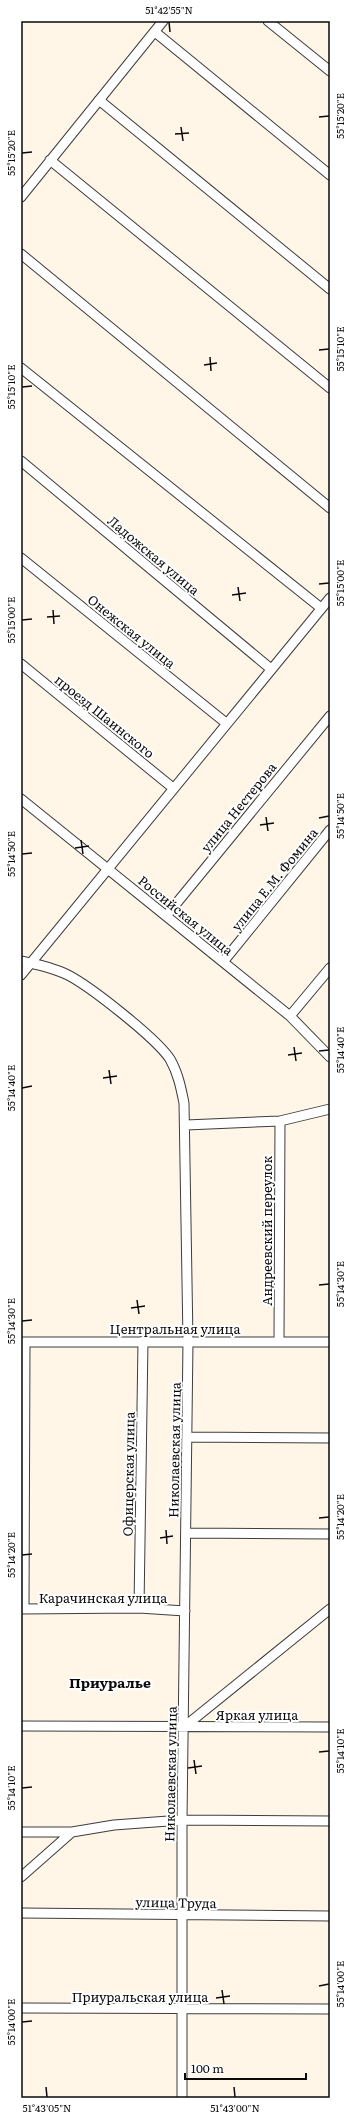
<svg xmlns="http://www.w3.org/2000/svg" width="351" height="2119" font-family="Literata,serif">
  <rect width="100%" height="100%" fill="#fff6e8"/>
  <g fill="none" stroke-linecap="round" stroke-linejoin="round">
    <g stroke="#3d3d3d" stroke-width="11">
      <path id="minor" d="M 268,21 L 330,71
        M 155,32 L 330,175
        M 99,100 L 330,289
        M 50,160 L 330,388
        M 21,197 L 163,21
        M 21,254 L 330,508
        M 21,368 L 321,608
        M 21,461 L 271,669
        M 21,558 L 226,723
        M 21,664 L 173,788
        M 21,799 L 290,1016 L 330,1057
        M 166,916 L 330,716
        M 21,961 C 36,964 54,968 68,975 C 91,987 156,1038 170,1059 C 178,1073 181,1088 184,1103 L 188,1341 L 182,1820 L 182,2098
        M 223,962 L 330,830
        M 21,975 L 330,598
        M 290,1016 L 330,968
        M 186,1125 L 280,1121 L 330,1109
        M 279,1341 L 280,1121
        M 21,1342 L 330,1342
        M 187,1437 L 330,1438
        M 186,1533 L 330,1534
        M 139,1608 L 143,1341
        M 21,1609 L 139,1608 L 185,1611
        M 24,1609 L 25,1342
        M 21,1726 L 330,1727
        M 184,1727 L 330,1609
        M 21,1832 L 72,1832 L 114,1825 L 182,1820 L 330,1821
        M 21,1877 L 72,1832
        M 21,1913 L 330,1916
        M 21,2008 L 330,2009"/>
    </g>
    <use href="#minor" stroke="#fff" stroke-width="9"/>
  </g>
  <path fill="none" stroke="#0a0a0a" stroke-width="1.5" d="M 169,22 L 170,32M 319,117 L 329,116M 181,127 L 183,141M 175,134 L 189,133M 22,153 L 32,152M 319,350 L 329,349M 210,357 L 211,371M 204,365 L 217,363M 22,387 L 32,386M 319,584 L 329,583M 238,587 L 240,601M 232,595 L 246,593M 53,610 L 54,624M 47,617 L 60,616M 22,620 L 32,619M 266,817 L 268,831M 319,818 L 329,816M 260,825 L 274,823M 81,840 L 83,854M 75,848 L 89,846M 22,854 L 32,853M 294,1047 L 296,1061M 319,1051 L 329,1050M 288,1055 L 302,1053M 109,1070 L 111,1084M 103,1078 L 117,1076M 22,1088 L 32,1086M 319,1285 L 329,1284M 137,1300 L 139,1314M 131,1308 L 145,1306M 22,1321 L 32,1320M 319,1518 L 329,1517M 166,1530 L 167,1544M 160,1538 L 173,1536M 22,1555 L 32,1554M 319,1752 L 329,1751M 194,1760 L 196,1774M 188,1768 L 202,1766M 22,1788 L 32,1787M 319,1986 L 329,1984M 222,1990 L 224,2004M 216,1998 L 230,1996M 22,2022 L 32,2021M 46,2087 L 47,2097M 234,2087 L 235,2097"/>
  <g text-anchor="middle" dominant-baseline="central" stroke-width="4" stroke-linejoin="round" paint-order="stroke">
    <g font-size="13" fill="#0a0a0a" stroke="#fff">
      <text transform="translate(154 555) rotate(40)">Ладожская улица</text>
      <text transform="translate(132 631) rotate(39)">Онежская улица</text>
      <text transform="translate(105 716) rotate(39)">проезд Шаинского</text>
      <text transform="translate(238 807) rotate(-51)">улица Нестерова</text>
      <text transform="translate(274 879) rotate(-51)">улица Е.М. Фомина</text>
      <text transform="translate(186 915) rotate(39)">Российская улица</text>
      <text transform="translate(266 1231) rotate(-90)">Андреевский переулок</text>
      <text x="175" y="1328">Центральная улица</text>
      <text transform="translate(174 1450) rotate(-89)">Николаевская улица</text>
      <text transform="translate(128 1474) rotate(-89)">Офицерская улица</text>
      <text x="103" y="1597">Карачинская улица</text>
      <text x="257" y="1714">Яркая улица</text>
      <text transform="translate(170 1774) rotate(-89)">Николаевская улица</text>
      <text transform="translate(176 1902) rotate(1)">улица Труда</text>
      <text x="140" y="1996">Приуральская улица</text>
    </g>
    <g font-size="14" font-weight="bold" fill="#0a0a0a" stroke="#fff">
      <text x="110" y="1682">Приуралье</text>
    </g>
  </g>
  <rect width="351" height="2119" fill="none" stroke="#ffffff" stroke-width="44"/>
  <path d="M185 2073v6h121v-6" fill="none" stroke="#0a0a0a" stroke-width="2"/>
  <text x="191" y="2073" font-size="12" fill="#0a0a0a" stroke="#ffffff" stroke-width="3" paint-order="stroke">100 m</text>
  <rect x="22" y="22" width="307" height="2075" fill="none" stroke="#0a0a0a" stroke-width="1.5"/>
  <g font-size="10" text-anchor="middle" fill="#0a0a0a">
    <text x="169" y="14">51°42'55"N</text>
    <text transform="translate(340 116) rotate(-90)" y="4">55°15'20"E</text>
    <text transform="translate(11 153) rotate(-90)" y="4">55°15'20"E</text>
    <text transform="translate(340 349) rotate(-90)" y="4">55°15'10"E</text>
    <text transform="translate(11 387) rotate(-90)" y="4">55°15'10"E</text>
    <text transform="translate(340 583) rotate(-90)" y="4">55°15'00"E</text>
    <text transform="translate(11 620) rotate(-90)" y="4">55°15'00"E</text>
    <text transform="translate(340 816) rotate(-90)" y="4">55°14'50"E</text>
    <text transform="translate(11 854) rotate(-90)" y="4">55°14'50"E</text>
    <text transform="translate(340 1050) rotate(-90)" y="4">55°14'40"E</text>
    <text transform="translate(11 1088) rotate(-90)" y="4">55°14'40"E</text>
    <text transform="translate(340 1284) rotate(-90)" y="4">55°14'30"E</text>
    <text transform="translate(11 1321) rotate(-90)" y="4">55°14'30"E</text>
    <text transform="translate(340 1517) rotate(-90)" y="4">55°14'20"E</text>
    <text transform="translate(11 1555) rotate(-90)" y="4">55°14'20"E</text>
    <text transform="translate(340 1751) rotate(-90)" y="4">55°14'10"E</text>
    <text transform="translate(11 1788) rotate(-90)" y="4">55°14'10"E</text>
    <text transform="translate(340 1984) rotate(-90)" y="4">55°14'00"E</text>
    <text transform="translate(11 2022) rotate(-90)" y="4">55°14'00"E</text>
    <text x="47" y="2112">51°43'05"N</text>
    <text x="235" y="2112">51°43'00"N</text>
  </g>
</svg>
